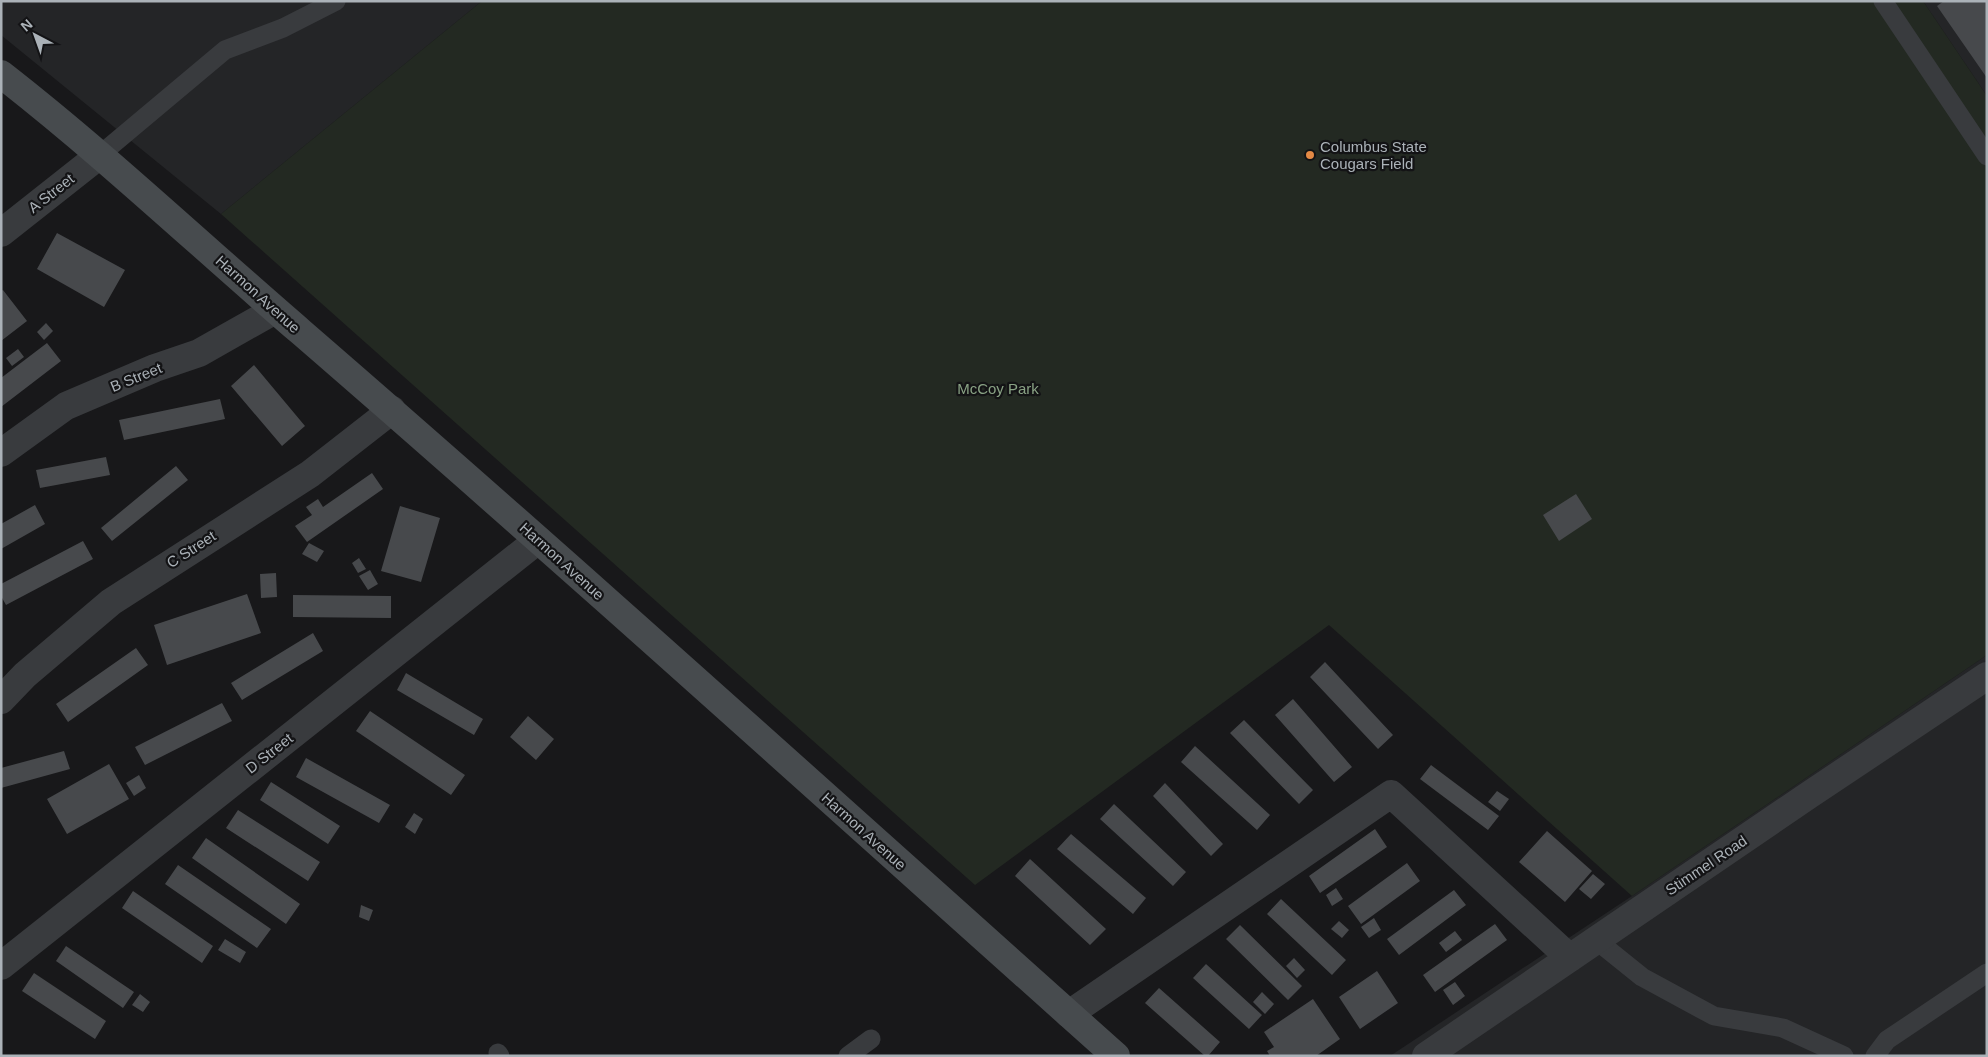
<svg xmlns="http://www.w3.org/2000/svg" width="1988" height="1057" font-family="Arial,sans-serif">
  <rect width="100%" height="100%" fill="#18181a"/>
  <path fill="#242527" d="M 1,1 L 482,1 L 221,214 L 1,35 Z
    M 1923,1 L 1987,1 L 1987,96 Z
    M 1987,655 L 1987,1056 L 1390,1056 L 1632,896 Z"/>
  <path fill="#232922" d="M 482,1 L 1923,1 L 1987,96 L 1987,655 L 1632,896 L 1329,625 L 975,885 L 221,214 Z"/>
  <path fill="#47494c" d="M 1944,1 L 1987,1 L 1987,78 L 1937,6 Z
    M 57,233 L 125,270 L 104,307 L 37,269 Z
    M 3,290 L 27,321 L 1,341 L 1,291 Z
    M 46,323 L 53,331 L 44,340 L 37,332 Z
    M 47,343 L 61,361 L 1,407 L 1,378 Z
    M 18,349 L 24,357 L 12,366 L 6,358 Z
    M 254,365 L 305,426 L 282,446 L 231,386 Z
    M 220,399 L 225,419 L 124,440 L 119,420 Z
    M 106,457 L 110,475 L 40,488 L 36,470 Z
    M 176,466 L 188,480 L 112,541 L 101,528 Z
    M 372,473 L 383,489 L 307,542 L 295,526 L 312,515 L 306,507 L 318,499 L 323,507 Z
    M 1576,494 L 1592,519 L 1559,541 L 1543,515 Z
    M 35,505 L 45,524 L 1,549 L 1,524 Z
    M 400,506 L 440,518 L 421,582 L 381,571 Z
    M 83,541 L 93,559 L 6,605 L 1,596 L 1,584 Z
    M 309,543 L 324,551 L 317,562 L 302,554 Z
    M 359,558 L 366,569 L 358,573 L 352,563 Z
    M 370,570 L 378,584 L 368,590 L 359,576 Z
    M 276,573 L 277,597 L 261,598 L 260,574 Z
    M 247,594 L 261,633 L 167,665 L 154,625 Z
    M 293,595 L 391,596 L 391,618 L 293,617 Z
    M 313,633 L 323,651 L 242,700 L 231,683 Z
    M 136,648 L 148,665 L 68,722 L 56,704 Z
    M 1325,662 L 1393,735 L 1378,749 L 1310,677 Z
    M 406,673 L 483,719 L 474,735 L 397,690 Z
    M 1293,699 L 1352,767 L 1334,782 L 1275,715 Z
    M 222,703 L 232,721 L 145,765 L 135,747 Z
    M 370,711 L 465,775 L 451,795 L 356,731 Z
    M 528,716 L 554,739 L 536,760 L 510,737 Z
    M 1244,720 L 1313,790 L 1299,804 L 1230,733 Z
    M 1195,746 L 1270,815 L 1257,830 L 1181,762 Z
    M 64,751 L 70,769 L 1,788 L 1,768 Z
    M 306,758 L 390,805 L 379,823 L 296,777 Z
    M 109,764 L 129,799 L 67,834 L 47,799 Z
    M 1431,765 L 1499,816 L 1488,830 L 1420,779 Z
    M 139,775 L 146,788 L 134,796 L 126,783 Z
    M 271,782 L 340,826 L 328,844 L 260,800 Z
    M 1165,783 L 1223,844 L 1211,856 L 1153,796 Z
    M 1497,791 L 1509,799 L 1500,811 L 1488,802 Z
    M 1114,804 L 1186,872 L 1173,886 L 1100,819 Z
    M 238,810 L 320,862 L 308,881 L 226,828 Z
    M 414,813 L 423,819 L 415,834 L 405,827 Z
    M 1375,829 L 1387,847 L 1320,893 L 1309,876 Z
    M 1547,831 L 1592,871 L 1565,902 L 1519,862 Z
    M 1071,834 L 1146,898 L 1133,914 L 1057,849 Z
    M 206,838 L 300,904 L 286,924 L 192,858 Z
    M 1030,859 L 1106,929 L 1090,945 L 1015,876 Z
    M 1407,863 L 1420,881 L 1361,924 L 1348,906 Z
    M 178,865 L 271,929 L 257,948 L 165,884 Z
    M 1593,874 L 1605,884 L 1591,899 L 1579,889 Z
    M 1336,888 L 1343,899 L 1332,906 L 1326,895 Z
    M 1454,890 L 1466,905 L 1399,955 L 1387,939 Z
    M 133,891 L 213,946 L 202,963 L 122,908 Z
    M 1281,899 L 1346,960 L 1332,975 L 1267,914 Z
    M 361,905 L 373,910 L 369,921 L 359,917 Z
    M 1374,918 L 1381,930 L 1369,938 L 1361,927 Z
    M 1339,921 L 1349,930 L 1342,938 L 1331,929 Z
    M 1495,924 L 1507,940 L 1435,992 L 1423,975 Z
    M 1240,925 L 1302,986 L 1288,1000 L 1226,939 Z
    M 1455,931 L 1462,940 L 1446,952 L 1439,943 Z
    M 225,939 L 246,952 L 240,963 L 218,950 Z
    M 66,946 L 134,992 L 123,1008 L 56,961 Z
    M 1294,958 L 1305,970 L 1297,978 L 1286,966 Z
    M 1206,964 L 1262,1015 L 1249,1029 L 1193,978 Z
    M 1377,971 L 1398,1003 L 1360,1029 L 1339,997 Z
    M 34,973 L 106,1021 L 95,1039 L 22,991 Z
    M 1455,982 L 1465,996 L 1453,1005 L 1443,990 Z
    M 1159,988 L 1220,1042 L 1208,1056 L 1205,1056 L 1145,1003 Z
    M 1262,992 L 1274,1004 L 1265,1014 L 1253,1002 Z
    M 140,994 L 150,1002 L 143,1012 L 132,1005 Z
    M 1313,999 L 1340,1039 L 1316,1056 L 1270,1056 L 1267,1051 L 1274,1047 L 1264,1032 Z"/>
  <g fill="none" stroke-linecap="round" stroke-linejoin="round">
    <path stroke="#393b3e" stroke-width="19" d="M 1883,1 L 1987,156
      M 101,154 L 225,50 L 283,28 L 336,1
      M 1596,940 L 1642,977 L 1714,1016 L 1783,1028 L 1844,1056
      M 498,1053 L 500,1056
      M 848,1056 L 871,1039
      M 1875,1056 L 1887,1040 L 1987,973"/>
    <path stroke="#393b3e" stroke-width="28" d="M 1,233 L 101,154
      M 1,453 L 66,406 L 155,368 L 199,353 L 275,310
      M 1,700 L 25,675 L 111,602 L 310,474 L 392,410
      M 1,966 L 538,540
      M 1069,1014 L 1391,794 L 1570,958
      M 1426,1056 L 1809,795 L 1987,676"/>
    <path stroke="#474b4e" stroke-width="28" d="M 1,74 C 105,155 201,246 301,332 C 576,570 845,814 1116,1056"/>
  </g>
  <circle fill="#e48a45" stroke="#131315" stroke-width="2" cx="1310" cy="155" r="5"/>
  <g text-anchor="middle" dominant-baseline="central" stroke-width="4.5" stroke-linejoin="round" paint-order="stroke">
    <g font-size="15" fill="#abb2b8" stroke="#131315" text-anchor="start">
      <text x="1320" y="146">Columbus State<tspan x="1320" dy="17">Cougars Field</tspan></text>
    </g>
    <g font-size="15" fill="#abb2b8" stroke="#131315">
      <text transform="translate(51 193) rotate(-38)">A Street</text>
      <text transform="translate(258 294) rotate(42)">Harmon Avenue</text>
      <text transform="translate(136 377) rotate(-22)">B Street</text>
      <text transform="translate(191 549) rotate(-33)">C Street</text>
      <text transform="translate(562 561) rotate(42)">Harmon Avenue</text>
      <text transform="translate(269 753) rotate(-38)">D Street</text>
      <text transform="translate(864 831) rotate(42)">Harmon Avenue</text>
      <text transform="translate(1706 865) rotate(-34)">Stimmel Road</text>
    </g>
    <g font-size="15" fill="#89a284" stroke="#131315">
      <text x="998" y="388">McCoy Park</text>
    </g>
  </g>
  <rect width="1988" height="1057" fill="none" stroke="#abb2b8" stroke-width="5"/>
  <g transform="translate(35 35) rotate(319)" stroke="#131315" stroke-width="4" paint-order="stroke">
  <path d="M0-4L9 19L0 12L-9 19Z" fill="#abb2b8"/>
  <text y="-8" font-size="14" font-weight="bold" text-anchor="middle" fill="#abb2b8">N</text>
  </g>
</svg>
